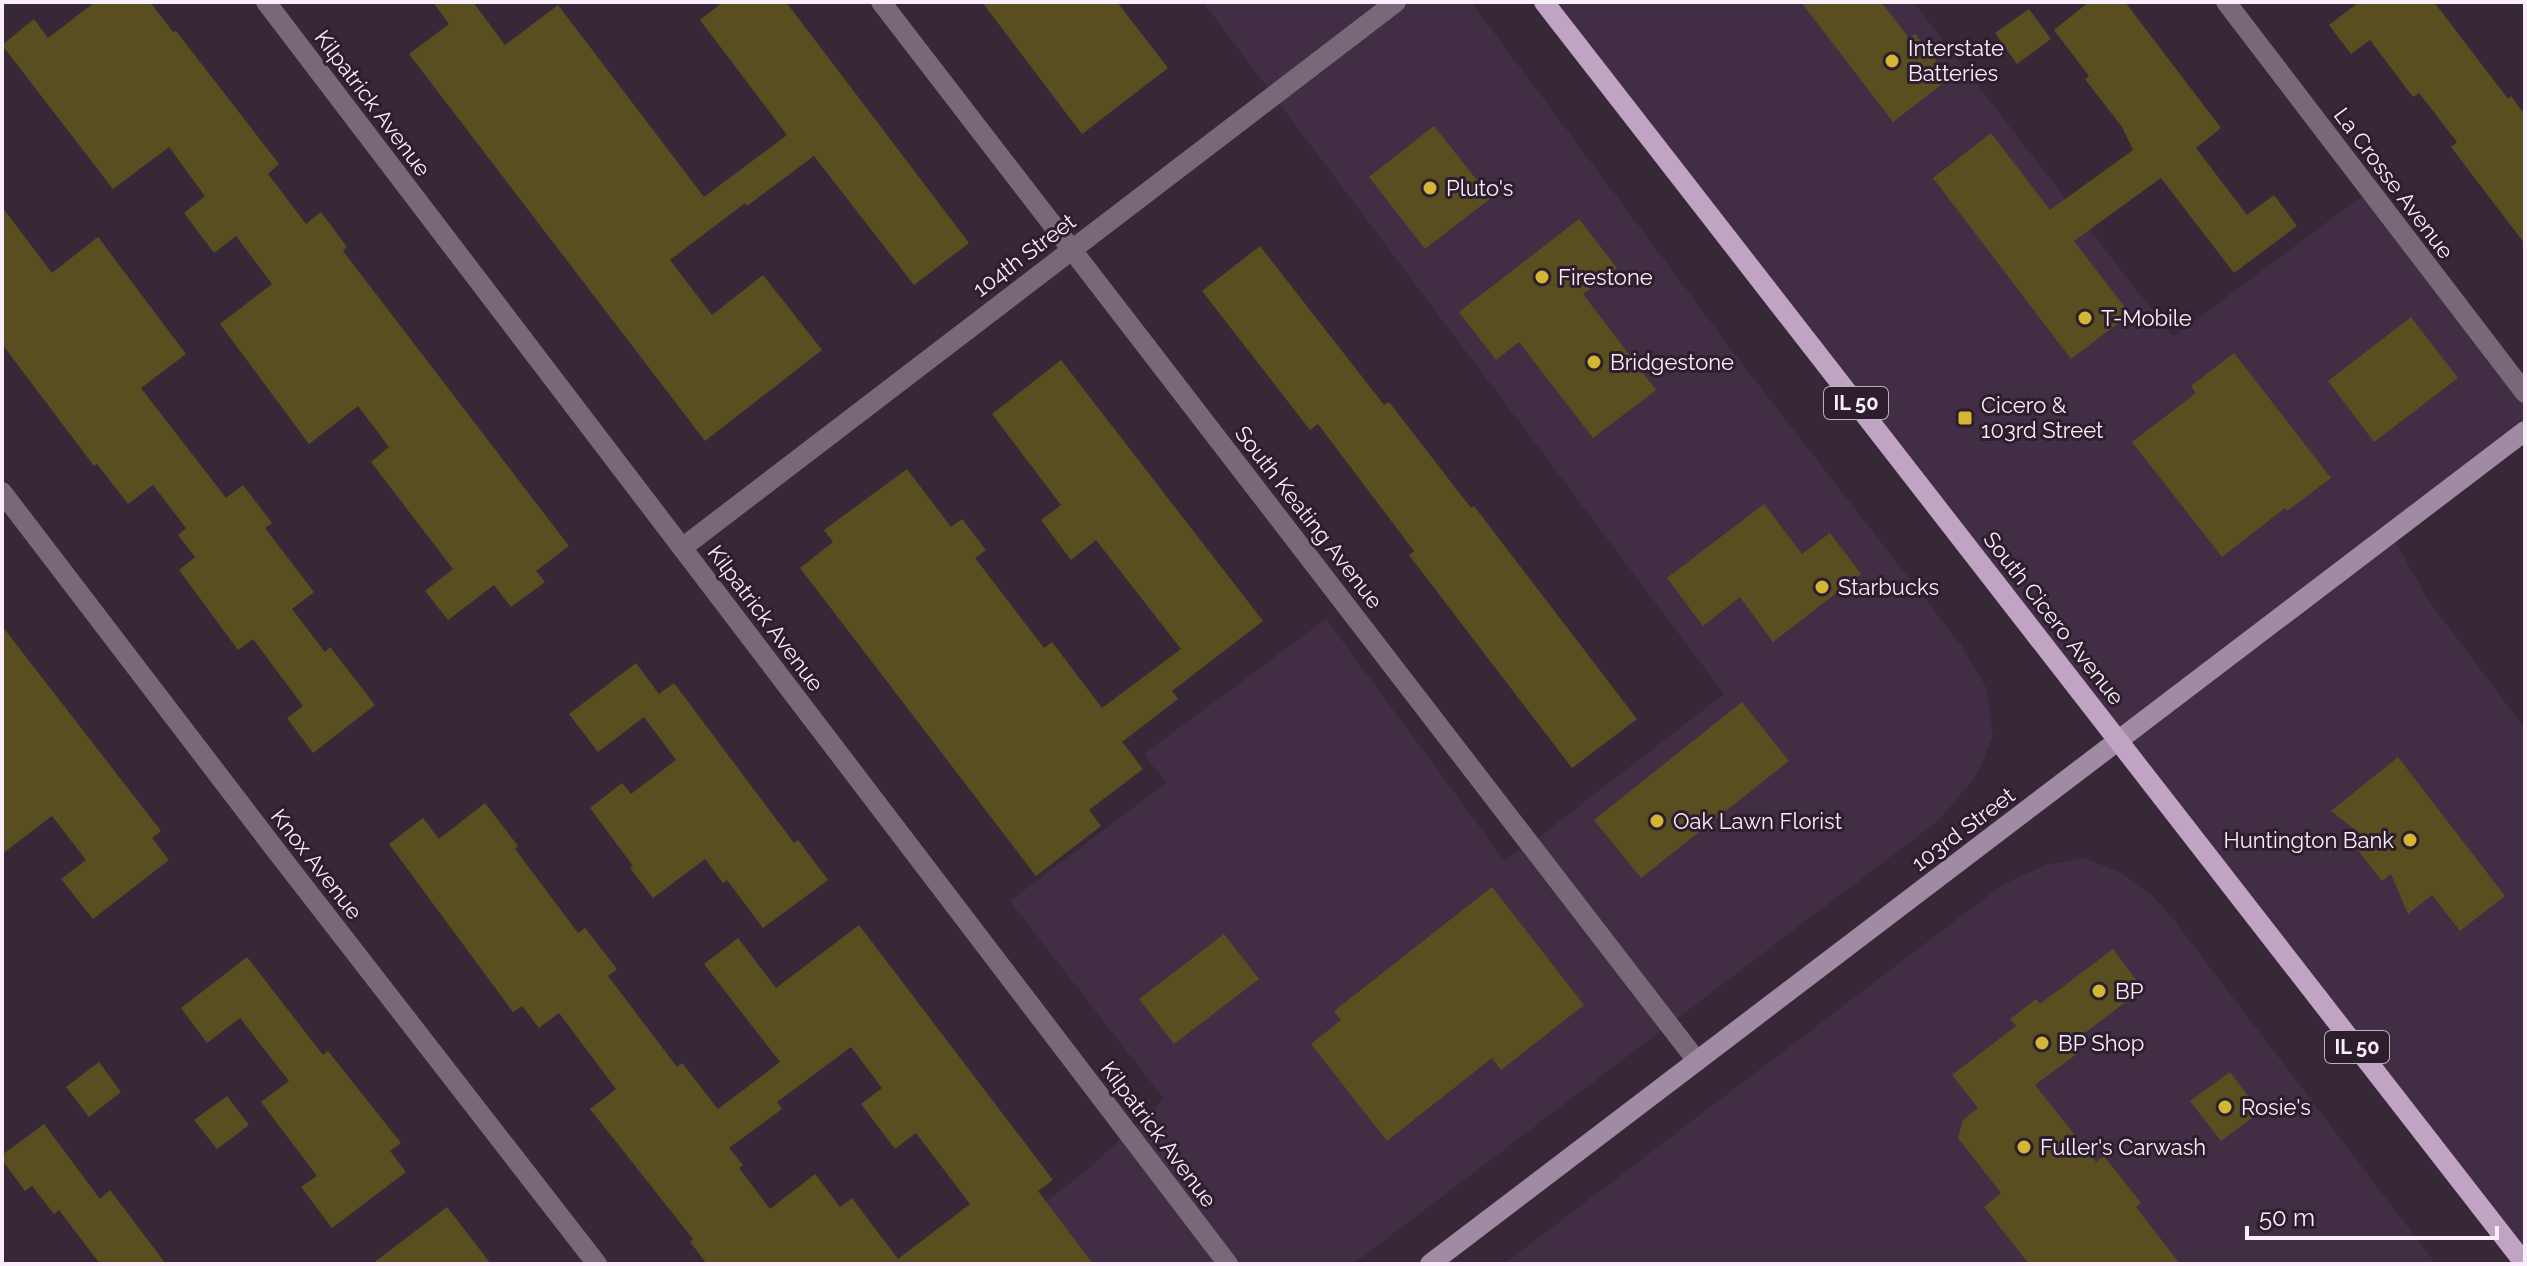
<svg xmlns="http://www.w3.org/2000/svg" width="2527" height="1266" font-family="Raleway,sans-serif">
  <rect width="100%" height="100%" fill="#372838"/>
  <path fill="#422e44" d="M 1203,2 L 1471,2 L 1746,369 L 1961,645 L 1987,689 L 1993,736 L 1976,776 L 1939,820 L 1353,1264 L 965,1264 L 1086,1171 L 1164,1099 L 1010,901 L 1166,783 L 1144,754 L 1326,619 L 1504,860 L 1530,844 L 1724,694 Z
    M 1544,2 L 1913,2 L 2173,337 L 2370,190 L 2525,393 L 2525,431 L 2391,534 L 2428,600 L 2525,729 L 2525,1264 Z
    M 2083,858 L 2120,872 L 2152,895 L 2173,919 L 2436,1264 L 1504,1264 L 2002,885 L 2046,865 Z"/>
  <path fill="#594e20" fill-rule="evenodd" d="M 95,2 L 150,2 L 173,32 L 176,31 L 279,164 L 268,174 L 306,224 L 321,212 L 347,247 L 343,251 L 569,546 L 536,571 L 545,582 L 511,607 L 494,585 L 448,620 L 425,591 L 453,569 L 371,462 L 389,447 L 358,406 L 309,444 L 220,324 L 272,284 L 236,236 L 214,253 L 184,213 L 205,196 L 169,147 L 113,189 L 2,45 L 34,19 L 48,38 Z
    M 433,2 L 473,2 L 505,45 L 558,5 L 704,197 L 787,135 L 700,20 L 723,2 L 786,2 L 969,243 L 914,285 L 814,156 L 747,206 L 745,203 L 670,260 L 712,315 L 763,275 L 822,350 L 705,441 L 409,54 L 449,24 Z
    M 982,2 L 1117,2 L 1168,68 L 1082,134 Z
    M 1801,2 L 1881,2 L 1909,38 L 1915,34 L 1950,78 L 1893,122 Z
    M 2089,2 L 2125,2 L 2221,128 L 2196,148 L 2247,215 L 2274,195 L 2297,226 L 2234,273 L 2161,178 L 2074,241 L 2130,314 L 2071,359 L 1933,178 L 1991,133 L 2050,210 L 2133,150 L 2122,127 L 2085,79 L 2089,76 L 2054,30 Z
    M 2359,2 L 2434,2 L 2508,99 L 2511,96 L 2525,115 L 2525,244 L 2451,147 L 2457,142 L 2419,93 L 2413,97 L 2370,40 L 2351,54 L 2329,25 Z
    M 2029,9 L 2051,39 L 2017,64 L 1995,33 Z
    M 1434,126 L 1491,198 L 1425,249 L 1369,177 Z
    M 2,207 L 52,273 L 98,237 L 186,354 L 141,388 L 226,498 L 243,485 L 272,523 L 265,528 L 314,592 L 292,609 L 325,652 L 330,647 L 375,705 L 313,753 L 287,718 L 303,706 L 253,639 L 238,650 L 179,570 L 195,557 L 178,535 L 186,528 L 153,485 L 128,504 L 97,464 L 94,466 L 2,344 Z
    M 1579,219 L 1617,268 L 1583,294 L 1656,390 L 1593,438 L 1519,342 L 1496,360 L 1459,312 Z
    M 1260,246 L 1384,405 L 1389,402 L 1471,508 L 1474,506 L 1637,719 L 1572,768 L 1409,555 L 1414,551 L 1318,424 L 1310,430 L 1202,291 Z
    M 2411,317 L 2458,378 L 2374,442 L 2328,381 Z
    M 2234,353 L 2331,478 L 2287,511 L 2285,508 L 2222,557 L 2132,442 L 2196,393 L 2191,386 Z
    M 1061,360 L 1263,621 L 1172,691 L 1178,699 L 1122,742 L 1143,769 L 1089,810 L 1101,826 L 1036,876 L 800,568 L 833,542 L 824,530 L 907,469 L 951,527 L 962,519 L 986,550 L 975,558 L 1044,648 L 1052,642 L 1102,708 L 1181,649 L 1096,540 L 1071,560 L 1041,520 L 1061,505 L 992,414 Z
    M 1764,504 L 1802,554 L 1830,533 L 1861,574 L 1773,642 L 1740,597 L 1703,626 L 1667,578 Z
    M 2,626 L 161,831 L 152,838 L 169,860 L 93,919 L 61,879 L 86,860 L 52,816 L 2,854 Z
    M 636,663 L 659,694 L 674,683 L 794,843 L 798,840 L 828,880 L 763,928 L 727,880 L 723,883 L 705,859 L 653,898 L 630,868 L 633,866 L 590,808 L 622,783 L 631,794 L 676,760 L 644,717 L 598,752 L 569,714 Z
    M 1742,702 L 1789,761 L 1641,878 L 1594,820 Z
    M 2398,757 L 2505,896 L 2460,931 L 2432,895 L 2408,914 L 2391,874 L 2382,881 L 2353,844 L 2363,836 L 2331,811 Z
    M 485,803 L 518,846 L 515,849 L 578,933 L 585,928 L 617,969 L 608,976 L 677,1067 L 682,1063 L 718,1109 L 780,1062 L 704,964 L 738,938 L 776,988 L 859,925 L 1053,1180 L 1038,1191 L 1093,1264 L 707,1264 L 690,1242 L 693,1239 L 590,1109 L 616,1089 L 559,1013 L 539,1028 L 522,1006 L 513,1012 L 389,844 L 423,818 L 439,839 ZM 851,1047 L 882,1088 L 861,1104 L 895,1149 L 916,1133 L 970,1204 L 898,1259 L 852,1198 L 840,1207 L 815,1174 L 770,1209 L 739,1168 L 743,1165 L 729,1148 L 782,1109 L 777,1102 Z
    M 1492,887 L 1584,1005 L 1501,1070 L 1492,1058 L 1387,1141 L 1311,1044 L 1341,1020 L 1334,1011 Z
    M 1224,934 L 1259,979 L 1174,1044 L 1139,999 Z
    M 2113,949 L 2143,989 L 2070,1044 L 2078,1053 L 2035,1085 L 2096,1162 L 2104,1156 L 2141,1203 L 2136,1207 L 2180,1264 L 2029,1264 L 1984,1207 L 2001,1193 L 1958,1138 L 1963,1120 L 1978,1108 L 1952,1075 L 2016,1026 L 2010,1019 L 2036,999 L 2040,1004 Z
    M 247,957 L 323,1055 L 328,1051 L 401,1143 L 390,1151 L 406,1172 L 332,1228 L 301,1187 L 317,1176 L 261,1102 L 289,1081 L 240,1018 L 207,1043 L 181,1008 Z
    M 99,1062 L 121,1092 L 89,1117 L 66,1087 Z
    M 2230,1072 L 2260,1112 L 2221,1141 L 2190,1101 Z
    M 227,1096 L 249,1125 L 217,1149 L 194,1120 Z
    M 44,1124 L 100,1199 L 110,1190 L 166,1264 L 100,1264 L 59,1210 L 54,1214 L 32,1186 L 25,1191 L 2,1160 L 2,1155 Z
    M 447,1207 L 491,1264 L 372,1264 Z"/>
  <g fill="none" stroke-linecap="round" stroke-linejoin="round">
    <path stroke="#786979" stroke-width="20" d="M 266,2 L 1228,1264
      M 881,2 L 1697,1061
      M 2226,2 L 2525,393
      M 2,492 L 281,857 L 597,1264
      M 682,548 L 1396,2"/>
    <path stroke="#a18aa3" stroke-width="20" d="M 1430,1264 L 2525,431"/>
    <path stroke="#c1a4c4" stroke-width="20" d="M 1544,2 L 2525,1264"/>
  </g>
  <g fill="#d4b635" stroke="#2d1e2e" stroke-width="3">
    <circle cx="1892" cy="61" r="8"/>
    <circle cx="1430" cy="188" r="8"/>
    <circle cx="1542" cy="277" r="8"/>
    <circle cx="2085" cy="318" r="8"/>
    <circle cx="1594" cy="362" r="8"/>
    <rect x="1957" y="410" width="16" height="16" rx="4"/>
    <circle cx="1822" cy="587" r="8"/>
    <circle cx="1657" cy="821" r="8"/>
    <circle cx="2410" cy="840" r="8"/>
    <circle cx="2099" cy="991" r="8"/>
    <circle cx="2042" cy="1043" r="8"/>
    <circle cx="2225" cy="1107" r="8"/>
    <circle cx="2024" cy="1147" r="8"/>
  </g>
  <g text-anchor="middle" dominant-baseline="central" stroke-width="6" stroke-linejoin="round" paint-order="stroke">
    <g fill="#2d1e2e" stroke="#bcb0bc" stroke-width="2">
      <rect x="1824" y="387" width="64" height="32" rx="6"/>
      <rect x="2325" y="1031" width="64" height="32" rx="6"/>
    </g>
    <g font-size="20" font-weight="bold" fill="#f9eef9">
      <text x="1856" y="403">IL 50</text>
      <text x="2357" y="1047">IL 50</text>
    </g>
    <g font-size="22" fill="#f9eef9" stroke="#2d1e2e" text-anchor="start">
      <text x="1908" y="48">Interstate<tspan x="1908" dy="25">Batteries</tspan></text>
      <text x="1446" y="188">Pluto's</text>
      <text x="1558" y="277">Firestone</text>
      <text x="2101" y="318">T-Mobile</text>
      <text x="1610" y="362">Bridgestone</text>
      <text x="1981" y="405">Cicero &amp;<tspan x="1981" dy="25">103rd Street</tspan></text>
      <text x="1838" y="587">Starbucks</text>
      <text x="1673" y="821">Oak Lawn Florist</text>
      <text x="2394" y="840" text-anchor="end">Huntington Bank</text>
      <text x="2115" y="991">BP</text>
      <text x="2058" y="1043">BP Shop</text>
      <text x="2241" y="1107">Rosie's</text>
      <text x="2040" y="1147">Fuller's Carwash</text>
    </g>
    <g font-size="22" fill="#f9eef9" stroke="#2d1e2e">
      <text transform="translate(373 103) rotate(53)">Kilpatrick Avenue</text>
      <text transform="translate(2394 183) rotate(53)">La Crosse Avenue</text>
      <text transform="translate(1024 255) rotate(-37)">104th Street</text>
      <text transform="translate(1309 517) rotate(52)">South Keating Avenue</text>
      <text transform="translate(766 618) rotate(53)">Kilpatrick Avenue</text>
      <text transform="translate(2054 618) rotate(52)">South Cicero Avenue</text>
      <text transform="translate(1963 829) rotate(-37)">103rd Street</text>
      <text transform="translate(317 864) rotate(52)">Knox Avenue</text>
      <text transform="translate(1159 1134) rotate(53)">Kilpatrick Avenue</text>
    </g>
  </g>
  <rect width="2527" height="1266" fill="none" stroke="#f9eef9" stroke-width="8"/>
  <path d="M2247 1226v12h250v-12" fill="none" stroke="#f9eef9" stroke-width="4"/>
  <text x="2259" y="1226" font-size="24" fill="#f9eef9" stroke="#2d1e2e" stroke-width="6" paint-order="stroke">50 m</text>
</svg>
